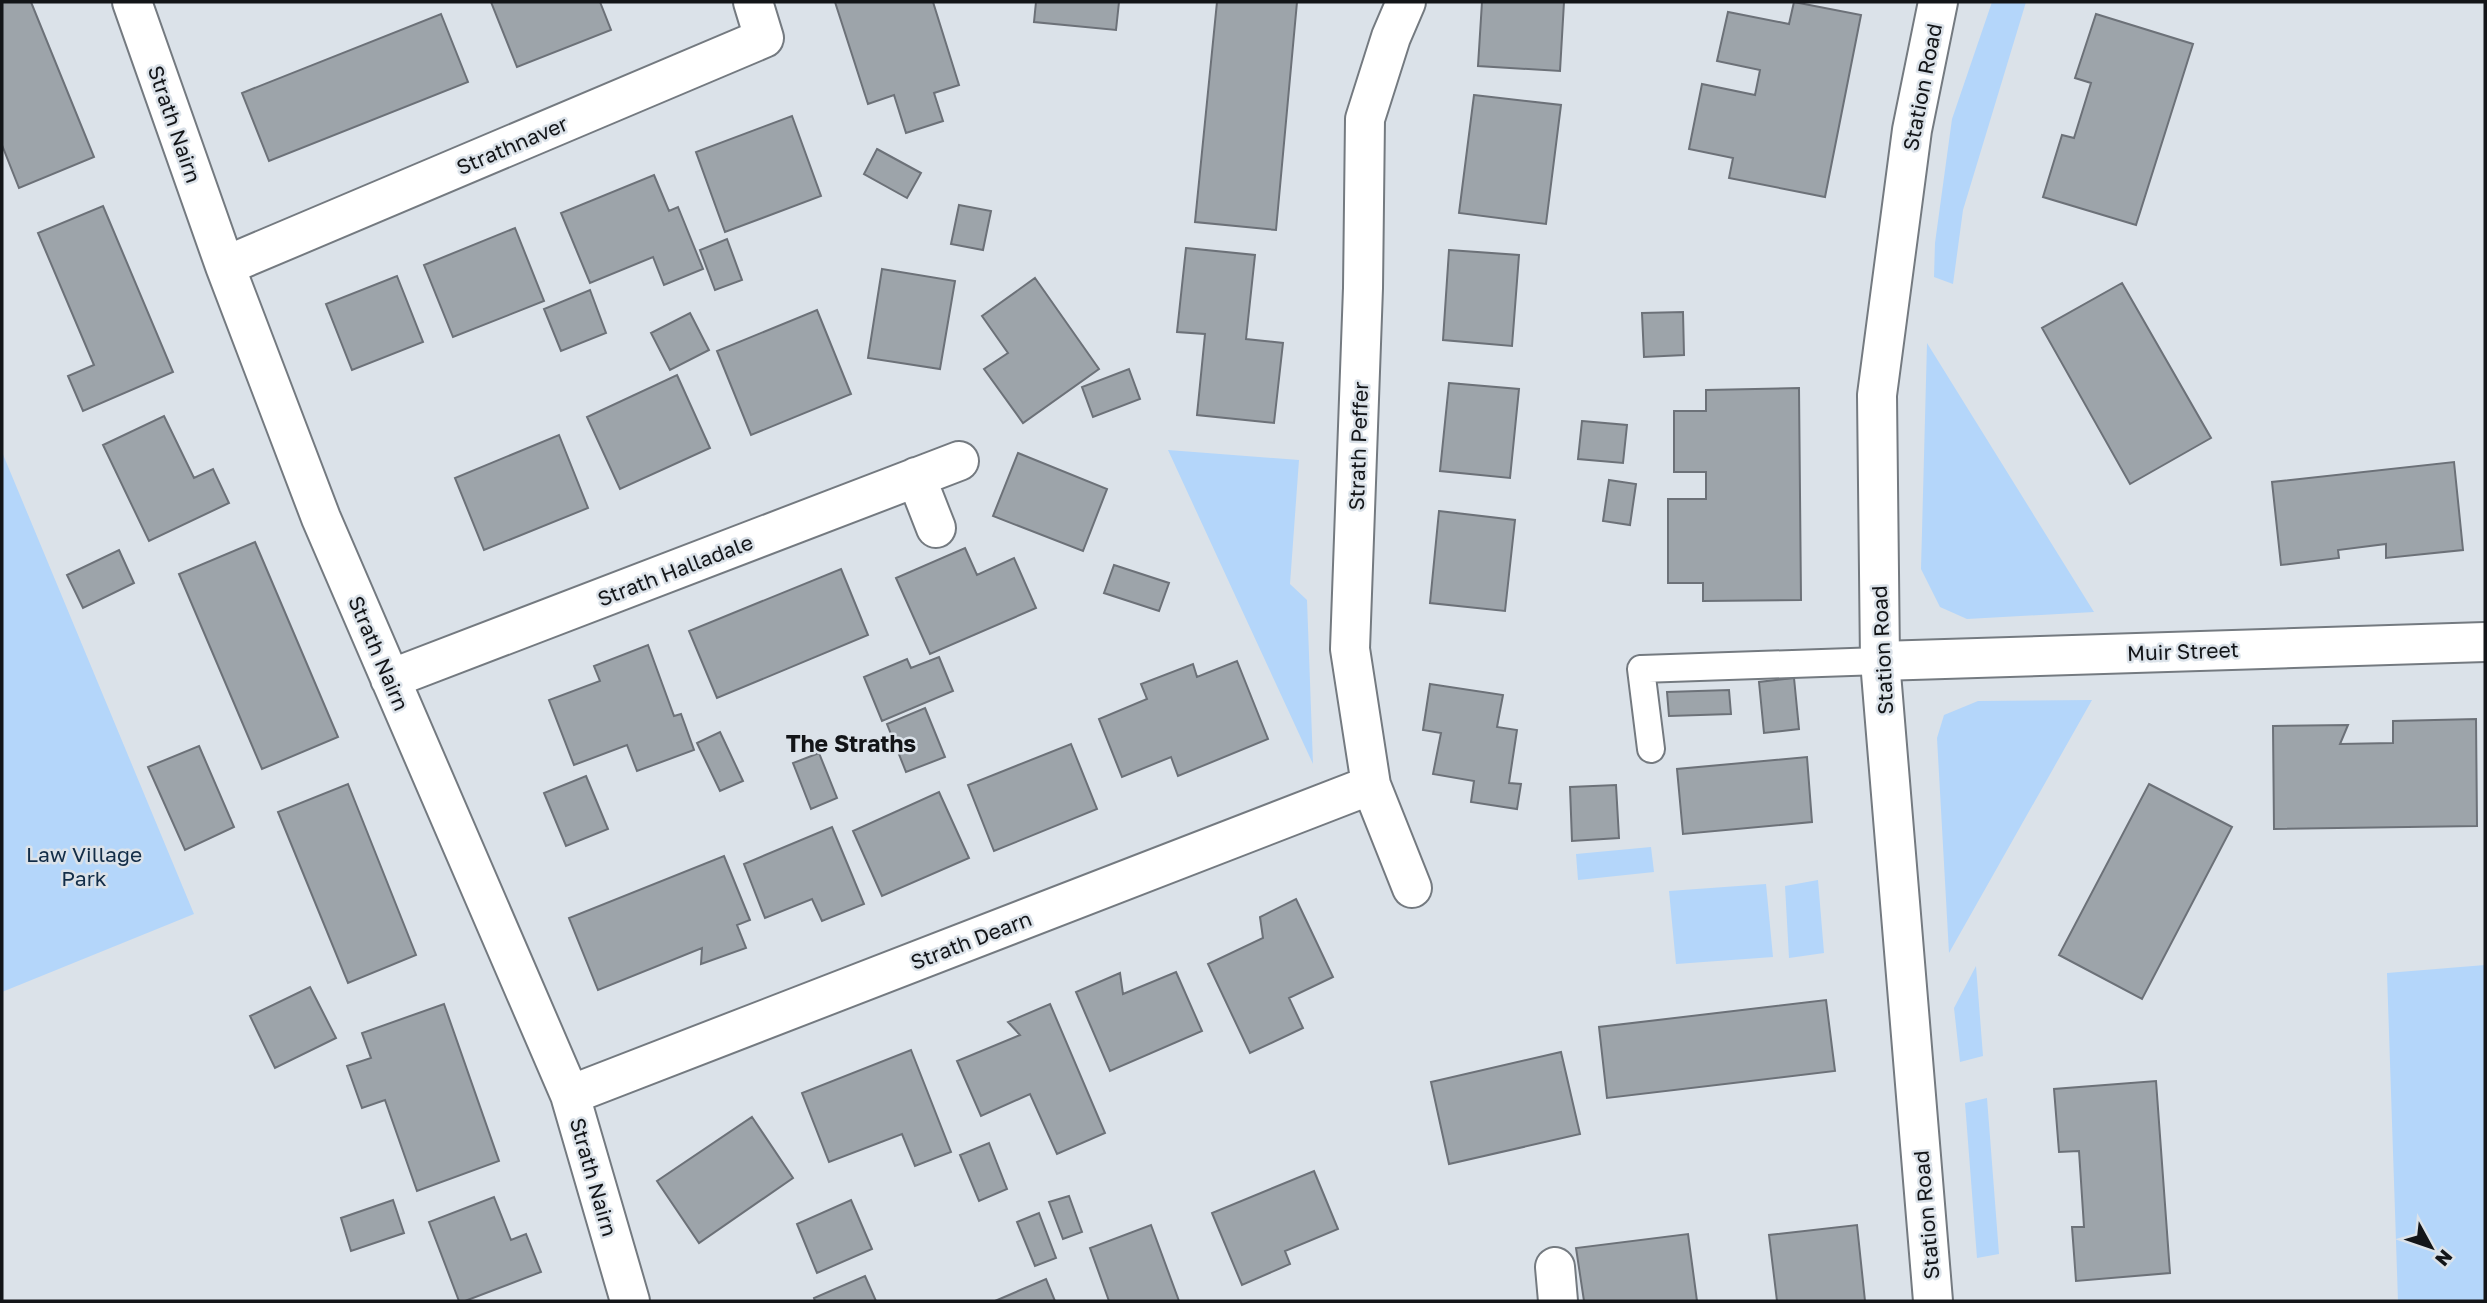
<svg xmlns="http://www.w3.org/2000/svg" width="2487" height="1303" font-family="'Golos Text',sans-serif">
  <rect width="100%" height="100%" fill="#dbe2e9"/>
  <path fill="#b4d6fa" d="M 1992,2 L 2026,2 L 1963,210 L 1953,284 L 1934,277 L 1935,243 L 1952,119 Z
    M 1927,343 L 2094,612 L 1967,619 L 1940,607 L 1921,569 Z
    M 1168,450 L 1299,460 L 1290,584 L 1307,600 L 1313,764 Z
    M 2,452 L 194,914 L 2,992 Z
    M 2092,700 L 1949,953 L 1937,738 L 1944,715 L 1978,701 Z
    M 1651,847 L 1654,872 L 1578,880 L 1576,854 Z
    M 1818,880 L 1824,953 L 1789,958 L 1785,886 Z
    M 1766,884 L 1773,957 L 1676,964 L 1669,891 Z
    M 2485,965 L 2485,1301 L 2398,1301 L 2387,973 Z
    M 1976,966 L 1983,1056 L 1960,1062 L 1954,1008 Z
    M 1987,1098 L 1999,1254 L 1977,1258 L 1965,1103 Z"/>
  <path fill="#9da4aa" stroke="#6c7178" stroke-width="2" d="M 2,2 L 31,2 L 94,157 L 19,188 L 2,145 Z
    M 491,2 L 600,2 L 611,30 L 517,67 Z
    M 835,2 L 933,2 L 959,85 L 934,93 L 943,121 L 906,133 L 894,95 L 868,104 Z
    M 1036,2 L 1119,2 L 1116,30 L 1034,22 Z
    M 1217,2 L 1297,2 L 1276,230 L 1195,222 Z
    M 1482,2 L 1564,2 L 1560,71 L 1478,66 Z
    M 1794,2 L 1861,15 L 1825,197 L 1729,178 L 1733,158 L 1689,149 L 1702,84 L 1755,95 L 1760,70 L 1717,61 L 1728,12 L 1789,24 Z
    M 441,14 L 468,82 L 269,161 L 242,93 Z
    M 2096,14 L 2193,44 L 2136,225 L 2043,197 L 2062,135 L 2074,138 L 2091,83 L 2075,78 Z
    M 1474,95 L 1561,105 L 1546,224 L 1459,213 Z
    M 792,116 L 821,196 L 725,232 L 696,152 Z
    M 877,149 L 921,173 L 907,198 L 864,174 Z
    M 654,175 L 669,211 L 678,207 L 703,269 L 664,285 L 653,257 L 590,283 L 561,213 Z
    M 959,205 L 991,211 L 983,250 L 951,244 Z
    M 103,206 L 173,372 L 83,411 L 68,376 L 94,365 L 38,233 Z
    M 515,228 L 544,301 L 453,337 L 424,265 Z
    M 727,239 L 742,280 L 715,290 L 700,250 Z
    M 1186,248 L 1255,255 L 1246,339 L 1283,343 L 1274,423 L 1197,415 L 1205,334 L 1177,332 Z
    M 1449,250 L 1519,255 L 1512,346 L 1443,340 Z
    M 882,269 L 955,281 L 940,369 L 868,358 Z
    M 397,276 L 423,342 L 352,370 L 326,304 Z
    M 1035,278 L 1099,369 L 1023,423 L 984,369 L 1008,353 L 982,316 Z
    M 2122,283 L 2211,438 L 2130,484 L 2042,328 Z
    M 590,290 L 606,333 L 561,351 L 544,309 Z
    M 817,310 L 851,394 L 751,435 L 717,351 Z
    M 1683,312 L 1684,355 L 1644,357 L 1642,313 Z
    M 690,313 L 709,350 L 670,370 L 651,333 Z
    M 1129,369 L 1140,399 L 1093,417 L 1082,387 Z
    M 677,375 L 710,448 L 620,489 L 587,417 Z
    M 1449,383 L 1519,389 L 1510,478 L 1440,471 Z
    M 1799,388 L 1801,600 L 1703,601 L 1703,583 L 1668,583 L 1668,499 L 1706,499 L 1706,472 L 1674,472 L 1674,411 L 1706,411 L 1706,390 Z
    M 164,416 L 194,478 L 213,469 L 229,503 L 149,541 L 103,445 Z
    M 1582,421 L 1627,425 L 1623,463 L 1578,459 Z
    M 559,435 L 588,508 L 484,550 L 455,478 Z
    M 1018,453 L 1107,489 L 1083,551 L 993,516 Z
    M 2454,462 L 2463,550 L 2386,558 L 2386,544 L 2338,550 L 2339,558 L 2281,565 L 2272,482 Z
    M 1609,480 L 1636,484 L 1630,525 L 1603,521 Z
    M 1439,511 L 1515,520 L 1505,611 L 1430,603 Z
    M 255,542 L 338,737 L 262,769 L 179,574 Z
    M 965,548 L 977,575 L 1014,558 L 1036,608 L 930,654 L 896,578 Z
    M 119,550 L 134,583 L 83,608 L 67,575 Z
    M 1114,565 L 1169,583 L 1159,611 L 1104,593 Z
    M 841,569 L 868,635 L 717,698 L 689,631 Z
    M 648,645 L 674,716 L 681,714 L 694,750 L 637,771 L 627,745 L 574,765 L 549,700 L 600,681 L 594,666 Z
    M 939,657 L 953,691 L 882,721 L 864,677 L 907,659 L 911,668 Z
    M 1237,661 L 1268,739 L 1178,776 L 1171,757 L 1122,777 L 1099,719 L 1147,699 L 1141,684 L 1193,664 L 1197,677 Z
    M 1794,678 L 1799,729 L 1764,733 L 1759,682 Z
    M 1430,684 L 1503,695 L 1497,727 L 1517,730 L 1509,783 L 1521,784 L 1517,809 L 1471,802 L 1474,781 L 1433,774 L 1441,733 L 1423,730 Z
    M 1729,690 L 1731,714 L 1669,716 L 1667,692 Z
    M 925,708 L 945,757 L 906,772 L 887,724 Z
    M 2476,719 L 2477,826 L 2274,829 L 2273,726 L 2348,725 L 2340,744 L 2393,743 L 2393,721 Z
    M 720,732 L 743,781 L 720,791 L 697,743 Z
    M 1071,744 L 1097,809 L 994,851 L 968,785 Z
    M 199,746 L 234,827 L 185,850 L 148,767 Z
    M 819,753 L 837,798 L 811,809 L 793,763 Z
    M 1807,757 L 1812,822 L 1683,834 L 1677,769 Z
    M 586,776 L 608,829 L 566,846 L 544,793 Z
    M 348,784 L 416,955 L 348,983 L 278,812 Z
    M 2149,784 L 2232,827 L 2142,999 L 2059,955 Z
    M 1616,785 L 1619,838 L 1572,841 L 1570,787 Z
    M 939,792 L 969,858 L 882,896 L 853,831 Z
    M 832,827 L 864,904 L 822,921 L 812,899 L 765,918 L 744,864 Z
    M 724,856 L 750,920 L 737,925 L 746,948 L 701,964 L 702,948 L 598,990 L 569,918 Z
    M 1296,899 L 1333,977 L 1289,998 L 1303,1028 L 1250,1053 L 1208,964 L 1263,938 L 1260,917 Z
    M 1176,972 L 1202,1031 L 1110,1071 L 1076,992 L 1120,973 L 1123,994 Z
    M 310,987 L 336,1038 L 275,1068 L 250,1016 Z
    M 1826,1000 L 1835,1071 L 1607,1098 L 1599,1027 Z
    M 444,1004 L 499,1161 L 417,1191 L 385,1100 L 362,1108 L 347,1066 L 371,1058 L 362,1033 Z
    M 1050,1004 L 1105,1133 L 1057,1154 L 1030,1094 L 981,1116 L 957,1061 L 1020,1035 L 1008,1022 Z
    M 911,1050 L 951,1152 L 915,1166 L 902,1134 L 829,1162 L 802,1093 Z
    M 1561,1052 L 1580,1134 L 1449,1164 L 1431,1082 Z
    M 2156,1081 L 2170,1273 L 2076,1281 L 2072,1227 L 2084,1227 L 2079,1151 L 2059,1152 L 2054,1089 Z
    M 752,1117 L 793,1178 L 699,1243 L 657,1181 Z
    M 989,1143 L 1007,1189 L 979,1201 L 960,1155 Z
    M 1314,1171 L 1338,1229 L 1285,1251 L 1290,1264 L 1242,1285 L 1212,1213 Z
    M 1069,1196 L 1082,1232 L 1063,1239 L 1049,1202 Z
    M 494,1197 L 511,1240 L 526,1234 L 541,1272 L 465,1301 L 459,1301 L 429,1222 Z
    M 393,1200 L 404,1233 L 351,1251 L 341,1218 Z
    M 851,1200 L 872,1249 L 817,1273 L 797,1224 Z
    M 1039,1213 L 1056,1258 L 1035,1266 L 1017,1222 Z
    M 1151,1225 L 1179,1301 L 1109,1301 L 1090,1248 Z
    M 1857,1225 L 1865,1301 L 1777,1301 L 1769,1235 Z
    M 1688,1234 L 1697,1301 L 1584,1301 L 1576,1248 Z
    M 865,1276 L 876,1301 L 815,1301 L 814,1298 Z
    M 1046,1279 L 1055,1301 L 995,1301 Z"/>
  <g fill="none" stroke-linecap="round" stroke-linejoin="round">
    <g stroke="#747a80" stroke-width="30">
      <path id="lane" d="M 1651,749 L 1641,669 L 1880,661"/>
    </g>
    <g stroke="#747a80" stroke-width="42">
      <path id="street" d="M 132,2 L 225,266 L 321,518 L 570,1095 L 630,1301
        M 1406,2 L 1391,37 L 1365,119 L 1363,288 L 1350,649 L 1371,785 L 1412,888
        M 225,266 L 764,38 L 753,2
        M 916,477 L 936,528
        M 1880,661 L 2485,642
        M 390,679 L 959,461
        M 570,1095 L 1371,785
        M 1555,1267 L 1558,1301"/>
    </g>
    <g stroke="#747a80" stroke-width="42">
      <path id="secondary" d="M 1933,1301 L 1880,661 L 1877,395 L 1912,130 L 1938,2"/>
    </g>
    <use href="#lane" stroke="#fff" stroke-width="26"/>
    <use href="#street" stroke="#fff" stroke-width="38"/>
    <use href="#secondary" stroke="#fff" stroke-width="38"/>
  </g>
  <g text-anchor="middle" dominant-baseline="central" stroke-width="5" stroke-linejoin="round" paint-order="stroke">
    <g font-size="21" fill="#131518" stroke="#dbe2e9">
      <text transform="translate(1922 87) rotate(-79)">Station Road</text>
      <text transform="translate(175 124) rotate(71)">Strath Nairn</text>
      <text transform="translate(512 145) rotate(-23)">Strathnaver</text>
      <text transform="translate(1358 446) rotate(-88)">Strath Peffer</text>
      <text transform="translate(675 570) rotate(-21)">Strath Halladale</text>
      <text transform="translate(1882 650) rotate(-93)">Station Road</text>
      <text transform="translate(2183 651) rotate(-2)">Muir Street</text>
      <text transform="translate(379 653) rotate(67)">Strath Nairn</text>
      <text transform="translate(971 940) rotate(-21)">Strath Dearn</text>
      <text transform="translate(594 1177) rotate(74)">Strath Nairn</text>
      <text transform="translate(1926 1215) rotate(-95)">Station Road</text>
    </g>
    <g font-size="21" fill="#122d48" stroke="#dbe2e9">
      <text x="84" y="854">Law Village<tspan x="84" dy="24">Park</tspan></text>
    </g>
    <g font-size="23" font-weight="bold" fill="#131518" stroke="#dbe2e9">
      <text x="851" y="743">The Straths</text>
    </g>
  </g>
  <rect width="2487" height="1303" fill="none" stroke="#131518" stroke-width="7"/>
  <g transform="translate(2431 1247) rotate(130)" stroke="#dbe2e9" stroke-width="5" paint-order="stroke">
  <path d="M0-5L12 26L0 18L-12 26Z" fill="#131518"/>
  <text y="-10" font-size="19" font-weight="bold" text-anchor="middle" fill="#131518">N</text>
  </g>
</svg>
